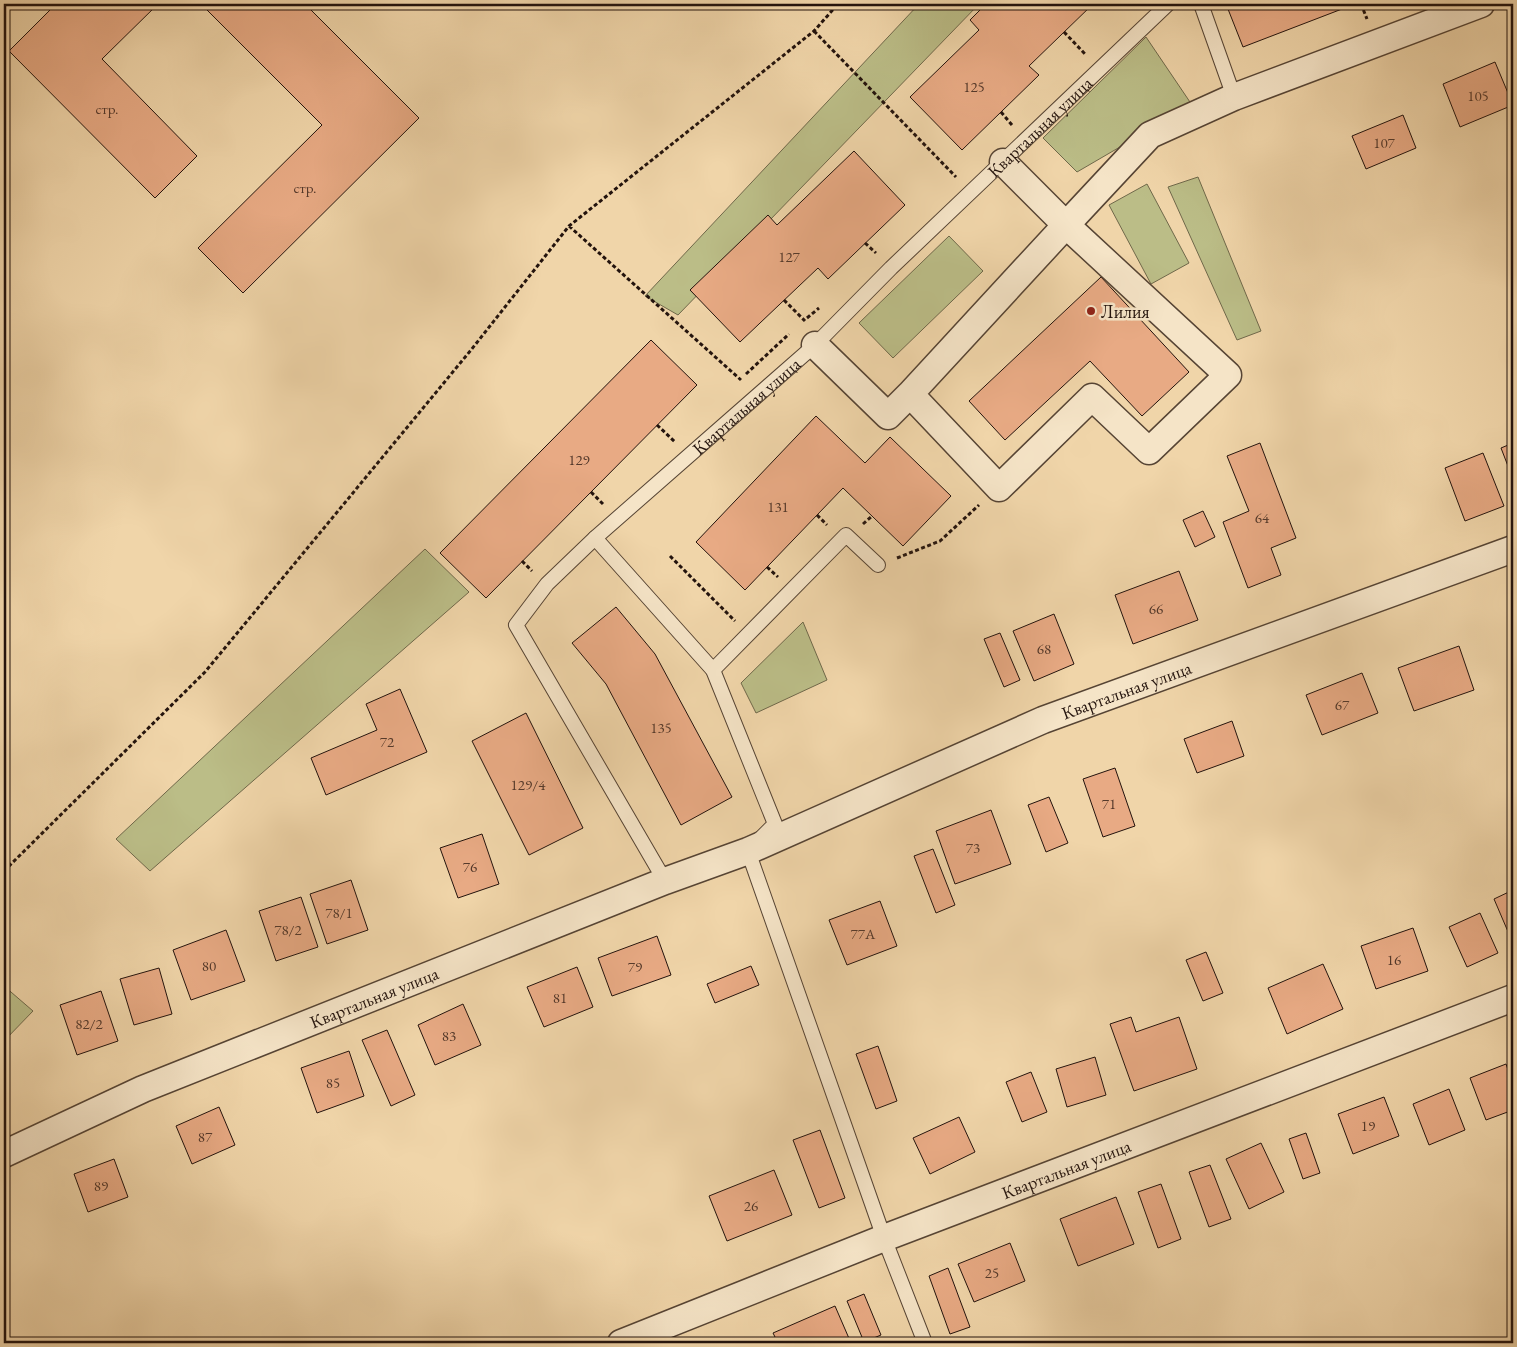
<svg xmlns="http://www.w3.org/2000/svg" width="1517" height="1347" font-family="'EB Garamond',serif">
  <rect width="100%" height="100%" fill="#f0d5a9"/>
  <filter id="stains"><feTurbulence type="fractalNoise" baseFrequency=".004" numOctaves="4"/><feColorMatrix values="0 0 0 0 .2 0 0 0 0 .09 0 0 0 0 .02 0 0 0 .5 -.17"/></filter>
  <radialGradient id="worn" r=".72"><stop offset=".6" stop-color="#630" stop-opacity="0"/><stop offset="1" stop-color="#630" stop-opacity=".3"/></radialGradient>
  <path fill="#bbbd87" stroke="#6f684a" d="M 919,4 L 979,4 L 678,315 L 645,296 Z
    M 1146,37 L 1192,105 L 1077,172 L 1043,138 Z
    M 1198,177 L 1261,331 L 1237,340 L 1168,187 Z
    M 1147,184 L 1189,263 L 1151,284 L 1109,205 Z
    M 949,236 L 983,271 L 893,358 L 859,323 Z
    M 425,549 L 469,592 L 150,871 L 116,839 Z
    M 803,622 L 827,680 L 756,713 L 741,683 Z
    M 4,986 L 33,1011 L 4,1041 Z"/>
  <path fill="#e8aa84" stroke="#23130d" d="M 56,4 L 158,4 L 102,59 L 197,156 L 155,198 L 9,51 Z
    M 201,4 L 305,4 L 419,118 L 243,293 L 198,248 L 322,125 Z
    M 986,4 L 1093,4 L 1029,66 L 1039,75 L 962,150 L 910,97 L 979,30 L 970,20 Z
    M 1226,4 L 1355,4 L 1243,47 Z
    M 1495,62 L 1513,105 L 1460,127 L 1443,84 Z
    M 1403,115 L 1416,148 L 1366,169 L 1352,136 Z
    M 854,151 L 905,205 L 828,279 L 818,268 L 740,342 L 690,290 L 768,215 L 777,225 Z
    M 1101,277 L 1189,372 L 1142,416 L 1090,361 L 1005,440 L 969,401 Z
    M 651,340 L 697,385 L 486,598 L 440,553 Z
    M 816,416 L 865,463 L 890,437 L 951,496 L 903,546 L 843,488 L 745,590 L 696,542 Z
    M 1260,443 L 1296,538 L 1271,548 L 1281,575 L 1248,588 L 1223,522 L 1249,511 L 1227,456 Z
    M 1513,443 L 1513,479 L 1501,448 Z
    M 1483,453 L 1504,506 L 1465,521 L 1445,468 Z
    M 1203,511 L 1215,537 L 1195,547 L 1183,520 Z
    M 1179,571 L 1198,620 L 1133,644 L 1115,595 Z
    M 616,607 L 655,654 L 732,797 L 681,825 L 606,684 L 572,643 Z
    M 1054,614 L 1074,664 L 1034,681 L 1013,631 Z
    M 1000,633 L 1020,680 L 1004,687 L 984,639 Z
    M 1459,646 L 1474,690 L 1414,711 L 1398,668 Z
    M 1362,673 L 1378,713 L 1322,735 L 1306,695 Z
    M 400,689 L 427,752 L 326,795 L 311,758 L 377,730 L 366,704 Z
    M 526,713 L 583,828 L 529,855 L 472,741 Z
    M 1232,721 L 1244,756 L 1197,773 L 1184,739 Z
    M 1115,768 L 1135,826 L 1103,837 L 1083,779 Z
    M 1049,797 L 1068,843 L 1046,852 L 1028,805 Z
    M 991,810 L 1011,864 L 955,884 L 936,831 Z
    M 482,834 L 499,884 L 458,898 L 440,848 Z
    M 933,849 L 955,905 L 936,913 L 914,856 Z
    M 351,880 L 368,930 L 327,944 L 310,894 Z
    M 1513,890 L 1513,941 L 1512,941 L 1494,899 Z
    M 301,897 L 318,947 L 276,961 L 259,911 Z
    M 880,901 L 897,946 L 847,965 L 829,920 Z
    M 1480,913 L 1498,953 L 1467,967 L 1449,927 Z
    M 1413,928 L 1428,971 L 1376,989 L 1361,946 Z
    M 226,930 L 245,981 L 191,1000 L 173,950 Z
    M 657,936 L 671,975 L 612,996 L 598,958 Z
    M 1206,952 L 1223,993 L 1203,1001 L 1186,960 Z
    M 1323,964 L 1343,1009 L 1287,1034 L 1268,988 Z
    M 751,966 L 759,985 L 715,1003 L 707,984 Z
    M 577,967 L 593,1007 L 544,1027 L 527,987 Z
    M 159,968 L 172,1014 L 134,1025 L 120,979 Z
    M 101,991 L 118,1041 L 77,1055 L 60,1005 Z
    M 463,1004 L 481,1045 L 435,1065 L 418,1025 Z
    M 1131,1017 L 1136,1032 L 1179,1017 L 1197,1069 L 1134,1091 L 1110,1024 Z
    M 387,1030 L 415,1095 L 391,1106 L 362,1040 Z
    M 878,1046 L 897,1101 L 876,1109 L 856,1054 Z
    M 349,1051 L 364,1096 L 317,1113 L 301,1068 Z
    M 1095,1057 L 1106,1095 L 1067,1107 L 1056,1069 Z
    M 1506,1064 L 1513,1084 L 1513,1110 L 1486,1120 L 1470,1078 Z
    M 1031,1072 L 1047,1112 L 1022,1122 L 1006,1082 Z
    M 1449,1089 L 1465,1130 L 1429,1145 L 1413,1104 Z
    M 1384,1097 L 1399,1136 L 1353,1154 L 1338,1114 Z
    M 219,1107 L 235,1145 L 192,1164 L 176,1126 Z
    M 959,1117 L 975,1152 L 930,1174 L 913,1138 Z
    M 820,1130 L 845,1198 L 819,1208 L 793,1140 Z
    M 1306,1133 L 1320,1173 L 1303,1179 L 1289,1139 Z
    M 1261,1143 L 1284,1192 L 1249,1209 L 1226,1159 Z
    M 114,1159 L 128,1197 L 88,1212 L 74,1174 Z
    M 1210,1165 L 1231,1219 L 1209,1227 L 1189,1172 Z
    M 774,1170 L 792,1215 L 727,1241 L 709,1196 Z
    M 1161,1184 L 1181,1239 L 1158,1248 L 1138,1192 Z
    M 1116,1197 L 1134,1244 L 1078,1266 L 1060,1219 Z
    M 1010,1243 L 1025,1281 L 974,1302 L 958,1264 Z
    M 948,1268 L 970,1327 L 950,1334 L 929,1276 Z
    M 864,1294 L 881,1335 L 864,1342 L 847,1301 Z
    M 835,1306 L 851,1343 L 778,1343 L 773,1333 Z"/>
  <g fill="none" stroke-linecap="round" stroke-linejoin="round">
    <g stroke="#564434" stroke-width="16">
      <g id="service">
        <path d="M 1201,4 L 1234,97"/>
        <path d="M 595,538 L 547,584 L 516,625 L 665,881"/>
        <path d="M 713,670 L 846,535 L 878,565"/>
        <path id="s1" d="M 925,1343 L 884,1238 L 748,851 L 775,824 L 713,670 L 595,538 L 815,345 L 891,268 L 1168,4"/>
      </g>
    </g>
    <g stroke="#564434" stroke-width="29">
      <g id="minor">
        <path d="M 1003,162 L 1066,225 L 1150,135 L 1234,97 L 1481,4"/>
        <path d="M 815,345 L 888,416 L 910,394 L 999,488 L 1092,397 L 1149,451 L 1228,375 L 1066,225 L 910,394"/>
        <path id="s2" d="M 4,1154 L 143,1089 L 665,881 L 748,851 L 1043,720 L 1513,549"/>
        <path id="s3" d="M 621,1343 L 884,1238 L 1513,998"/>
      </g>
    </g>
    <path stroke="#23130d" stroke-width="3" stroke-dasharray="4 2.5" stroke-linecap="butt" d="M 1361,4 L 1367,19
      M 814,31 L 956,177
      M 1064,32 L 1086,55
      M 1001,112 L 1012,125
      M 569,226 L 741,380
      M 865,243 L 876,253
      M 784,300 L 805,321
      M 807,318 L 819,308
      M 746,374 L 789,334
      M 657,425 L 675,442
      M 591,492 L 603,504
      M 817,515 L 827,525
      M 863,524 L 872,516
      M 670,556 L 735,621
      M 897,558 L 940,541 L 979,505
      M 522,561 L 532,571
      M 767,567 L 778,577
      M 4,871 L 205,672 L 471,350 L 569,226 L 814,31 L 838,4"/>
    <use href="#service" stroke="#f5e4c7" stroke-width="14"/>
    <use href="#minor" stroke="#f5e4c7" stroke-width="26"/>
  </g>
  <circle fill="#8f2418" stroke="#f5e4c7" stroke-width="2" cx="1091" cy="311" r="5"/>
  <g text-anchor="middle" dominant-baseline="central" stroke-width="5" stroke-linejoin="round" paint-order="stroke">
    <g font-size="15" fill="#54392b">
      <text x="974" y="86">125</text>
      <text x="1478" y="95">105</text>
      <text x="107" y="108">стр.</text>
      <text x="1384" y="142">107</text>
      <text x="305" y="187">стр.</text>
      <text x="789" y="256">127</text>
      <text x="579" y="459">129</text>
      <text x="778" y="506">131</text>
      <text x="1262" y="517">64</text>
      <text x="1156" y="608">66</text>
      <text x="1044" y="648">68</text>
      <text x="1342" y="704">67</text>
      <text x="661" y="727">135</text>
      <text x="387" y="741">72</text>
      <text x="528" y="784">129/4</text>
      <text x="1109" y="803">71</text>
      <text x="973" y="847">73</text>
      <text x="470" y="866">76</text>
      <text x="339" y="912">78/1</text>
      <text x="288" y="929">78/2</text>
      <text x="863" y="933">77А</text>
      <text x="1394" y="959">16</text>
      <text x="209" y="965">80</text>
      <text x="635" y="966">79</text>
      <text x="560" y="997">81</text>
      <text x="89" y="1023">82/2</text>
      <text x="449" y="1035">83</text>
      <text x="333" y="1082">85</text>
      <text x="1368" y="1125">19</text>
      <text x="205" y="1136">87</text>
      <text x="101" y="1185">89</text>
      <text x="751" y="1205">26</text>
      <text x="992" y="1272">25</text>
    </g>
    <g font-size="18" fill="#23130d" stroke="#f5e4c7">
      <text stroke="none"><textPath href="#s1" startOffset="1510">Квартальная улица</textPath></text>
      <text stroke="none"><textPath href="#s1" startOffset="1105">Квартальная улица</textPath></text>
      <text stroke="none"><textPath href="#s2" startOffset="1215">Квартальная улица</textPath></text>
      <text stroke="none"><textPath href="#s2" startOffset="402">Квартальная улица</textPath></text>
      <text stroke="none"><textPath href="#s3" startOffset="478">Квартальная улица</textPath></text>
    </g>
    <g font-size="18" fill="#23130d" stroke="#f5e4c7" text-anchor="start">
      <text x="1101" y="311">Лилия</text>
    </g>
  </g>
  <rect width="1517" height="1347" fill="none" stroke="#f0d5a9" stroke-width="20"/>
  <rect x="5" y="5" width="1507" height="1337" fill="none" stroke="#23130d" stroke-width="2.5"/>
  <rect x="10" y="10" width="1497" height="1327" fill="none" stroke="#23130d"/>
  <rect width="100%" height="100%" filter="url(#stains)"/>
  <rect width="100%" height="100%" fill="url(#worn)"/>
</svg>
